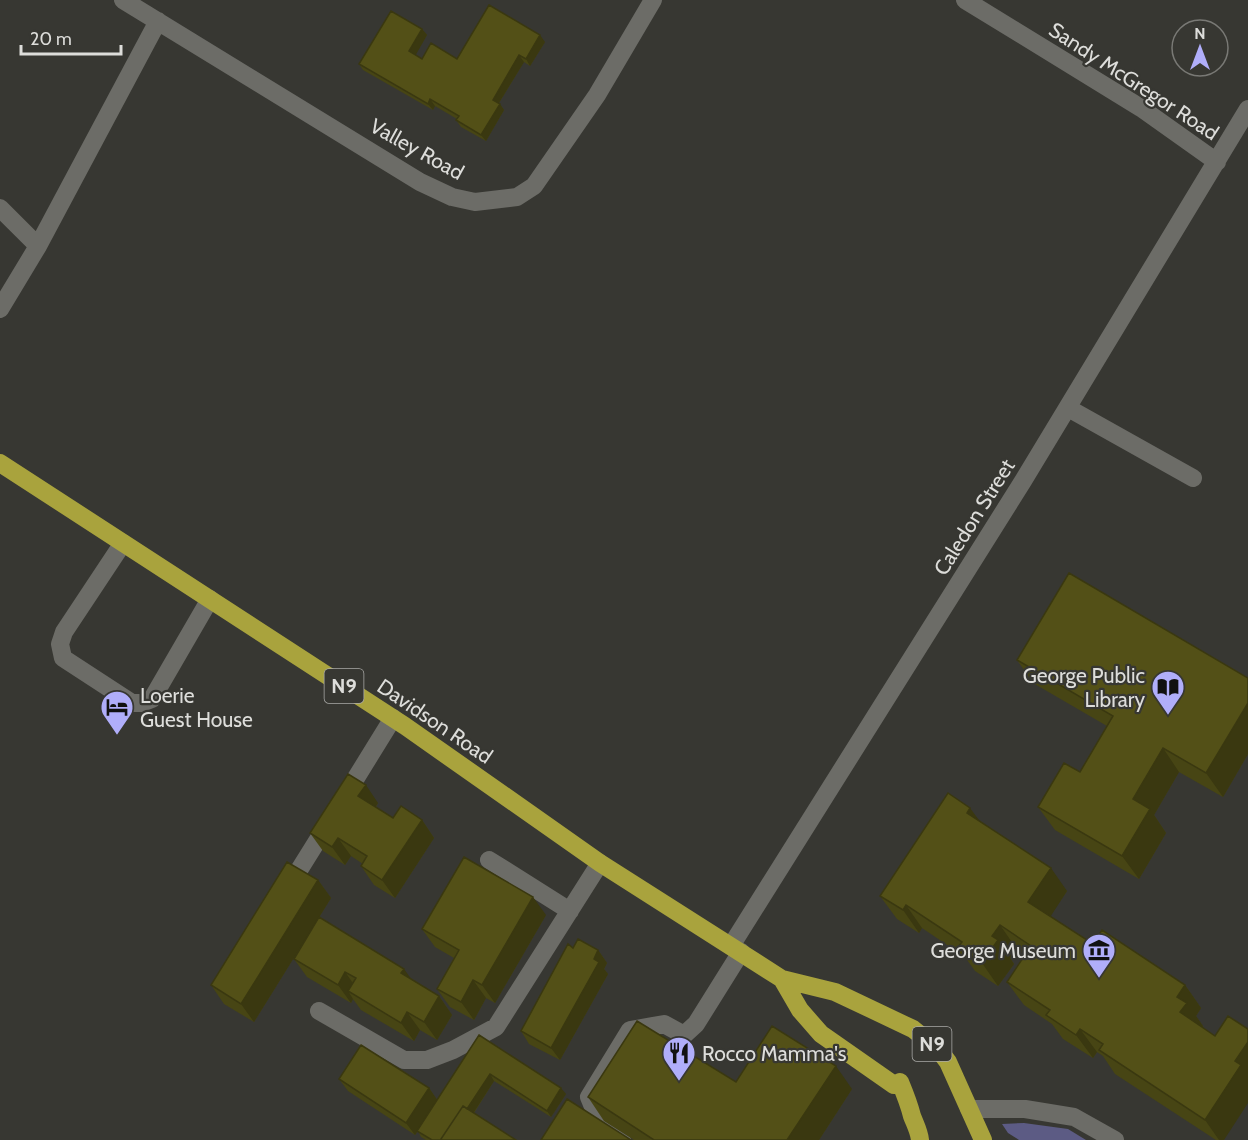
<svg xmlns="http://www.w3.org/2000/svg" width="1248" height="1140" font-family="Cabin,sans-serif">
  <rect width="100%" height="100%" fill="#373732"/>
  <path fill="#5c5b84" d="M 1024,1123 L 1068,1129 L 1086,1140 L 1019,1140 L 1008,1133 L 1002,1124 Z"/>
  <g fill="none" stroke-linecap="round" stroke-linejoin="round">
    <path stroke="#6c6c67" stroke-width="18" d="M 123,0 L 420,182 L 452,197 L 475,202 L 517,197 L 534,186 L 597,95 L 653,0
      M 965,0 L 1141,108 L 1217,162
      M 0,208 L 38,246
      M 0,309 L 38,246 L 158,21
      M 1068,408 L 1193,478
      M 123,543 L 64,632 L 60,644 L 63,658 L 132,703 L 142,703 L 152,699 L 210,599
      M 343,799 L 393,718
      M 489,860 L 570,911
      M 286,891 L 329,822
      M 731,946 L 1023,481 L 1248,109
      M 319,1011 L 404,1060 L 427,1060 L 453,1050 L 496,1027 L 600,863
      M 969,1109 L 1025,1109 L 1074,1117 L 1115,1140
      M 622,1140 L 601,1126 L 589,1097 L 630,1030 L 664,1024 L 684,1035 L 696,1024 L 741,952"/>
    <path stroke="#a9a33d" stroke-width="18" d="M 0,463 L 405,726 L 600,863 L 782,979 L 835,992 L 913,1029 L 939,1050 L 948,1062 L 983,1140
      M 782,979 L 800,1010 L 821,1034 L 894,1085 L 900,1082 C 905,1094 909,1104 912,1116 C 915,1124 919,1131 920,1140"/>
  </g>
  <path fill="#474514" d="M 422,29 L 427,35 L 415,55 L 422,59 L 457,59 L 545,42 L 530,66 L 524,62 L 499,103 L 504,110 L 486,141 L 461,127 L 456,120 L 457,119 L 435,106 L 433,110 L 363,70 L 359,64 Z
    M 1017,660 L 1248,678 L 1248,754 L 1223,797 L 1179,772 L 1154,815 L 1166,833 L 1139,879 L 1055,830 L 1038,807 L 1080,772 L 1107,726 L 1033,683 Z
    M 378,803 L 376,807 L 393,818 L 422,820 L 434,838 L 395,898 L 374,885 L 361,866 L 363,864 L 351,856 L 345,865 L 323,851 L 310,833 Z
    M 980,821 L 1067,891 L 1050,916 L 1093,944 L 1185,985 L 1201,1008 L 1196,1016 L 1203,1026 L 1224,1140 L 1216,1140 L 1115,1074 L 1103,1056 L 1097,1052 L 1093,1058 L 1063,1039 L 1052,1024 L 1024,1005 L 1007,982 L 1025,955 L 1016,948 L 1010,958 L 1014,964 L 998,986 L 975,971 L 965,957 L 922,928 L 919,933 L 897,919 L 880,896 Z
    M 318,880 L 331,898 L 254,1022 L 224,1004 L 211,985 Z
    M 546,915 L 495,1003 L 486,998 L 474,1020 L 450,1007 L 437,989 L 454,958 L 435,947 L 422,929 Z
    M 573,948 L 598,950 L 607,963 L 604,969 L 608,974 L 560,1060 L 529,1044 L 521,1031 Z
    M 294,959 L 412,979 L 439,996 L 452,1015 L 437,1040 L 420,1030 L 414,1041 L 361,1010 L 353,999 L 351,1003 L 307,977 Z
    M 479,1035 L 566,1094 L 551,1117 L 494,1081 L 474,1113 L 516,1140 L 426,1140 L 421,1137 L 418,1131 L 415,1135 L 348,1091 L 339,1079 L 429,1088 L 437,1100 Z
    M 736,1082 L 852,1089 L 819,1140 L 634,1140 L 604,1121 L 588,1097 Z"/>
  <path fill="#3a3810" d="M 422,29 L 427,35 L 414,58 L 409,51 Z
    M 540,35 L 545,42 L 530,66 L 526,59 Z
    M 519,55 L 524,62 L 497,106 L 493,100 Z
    M 430,99 L 435,106 L 433,110 L 428,104 Z
    M 500,104 L 504,110 L 486,141 L 481,135 Z
    M 1248,703 L 1248,754 L 1223,797 L 1206,773 Z
    M 1163,748 L 1179,772 L 1154,815 L 1166,833 L 1139,879 L 1122,856 L 1133,799 Z
    M 366,785 L 378,803 L 371,814 L 358,796 Z
    M 970,808 L 987,831 L 967,813 Z
    M 422,820 L 434,838 L 395,898 L 382,880 Z
    M 338,838 L 351,856 L 345,865 L 332,847 Z
    M 1051,868 L 1067,891 L 1045,925 L 1028,902 Z
    M 318,880 L 331,898 L 254,1022 L 241,1004 Z
    M 533,897 L 546,915 L 495,1003 L 482,985 Z
    M 906,905 L 922,928 L 919,933 L 903,910 Z
    M 1000,925 L 1016,948 L 1010,958 L 1014,964 L 998,986 L 982,963 L 992,936 Z
    M 598,950 L 607,963 L 604,969 L 608,974 L 560,1060 L 551,1048 Z
    M 404,969 L 417,987 L 401,973 Z
    M 345,972 L 358,990 L 348,991 L 353,999 L 351,1003 L 338,985 Z
    M 473,980 L 486,998 L 474,1020 L 461,1002 Z
    M 1185,985 L 1201,1008 L 1196,1016 L 1203,1026 L 1197,1036 L 1180,1012 L 1177,997 Z
    M 439,996 L 452,1015 L 437,1040 L 424,1022 Z
    M 407,1012 L 420,1030 L 414,1041 L 401,1023 Z
    M 1080,1029 L 1097,1052 L 1093,1058 L 1076,1035 Z
    M 1248,1042 L 1248,1103 L 1224,1140 L 1219,1140 L 1205,1120 L 1235,1061 Z
    M 836,1066 L 852,1089 L 819,1140 L 787,1140 Z
    M 490,1074 L 494,1081 L 456,1140 L 448,1140 Z
    M 429,1088 L 438,1101 L 415,1135 L 406,1123 Z
    M 561,1088 L 566,1094 L 551,1117 L 547,1111 Z"/>
  <path fill="#535017" stroke="#3a3810" stroke-width="1.5" d="M 489,5 L 540,35 L 526,59 L 519,55 L 493,100 L 500,104 L 481,135 L 456,120 L 459,116 L 430,99 L 428,104 L 359,64 L 391,11 L 422,29 L 409,51 L 422,59 L 431,43 L 457,59 Z
    M 1069,573 L 1248,678 L 1248,703 L 1206,773 L 1163,748 L 1133,799 L 1150,809 L 1122,856 L 1038,807 L 1064,763 L 1080,772 L 1113,716 L 1017,660 Z
    M 348,774 L 366,785 L 358,796 L 393,818 L 401,806 L 422,820 L 382,880 L 361,866 L 367,856 L 338,838 L 332,847 L 310,833 Z
    M 948,793 L 970,808 L 967,813 L 1051,868 L 1028,902 L 1093,944 L 1102,930 L 1185,985 L 1177,997 L 1187,1003 L 1180,1012 L 1215,1036 L 1228,1016 L 1248,1029 L 1248,1042 L 1235,1061 L 1241,1065 L 1205,1120 L 1099,1050 L 1103,1044 L 1080,1029 L 1076,1035 L 1046,1015 L 1050,1010 L 1007,982 L 1031,946 L 1000,925 L 992,936 L 998,940 L 982,963 L 958,947 L 962,942 L 906,905 L 903,910 L 880,896 Z
    M 464,857 L 533,897 L 482,985 L 473,980 L 461,1002 L 437,989 L 459,950 L 422,929 Z
    M 287,862 L 318,880 L 241,1004 L 211,985 Z
    M 319,917 L 404,969 L 401,973 L 439,996 L 424,1022 L 407,1012 L 401,1023 L 348,991 L 356,978 L 345,972 L 338,985 L 294,959 Z
    M 578,939 L 598,950 L 594,959 L 599,962 L 551,1048 L 521,1031 L 568,944 L 573,948 Z
    M 637,1021 L 736,1082 L 772,1026 L 836,1066 L 787,1140 L 654,1140 L 588,1097 Z
    M 479,1035 L 561,1088 L 547,1111 L 490,1074 L 467,1109 L 463,1106 L 441,1139 L 442,1140 L 432,1140 L 417,1131 Z
    M 361,1045 L 429,1088 L 406,1123 L 339,1079 Z
    M 567,1099 L 631,1140 L 541,1140 Z
    M 463,1106 L 516,1140 L 442,1140 L 441,1139 Z"/>
  <defs>
    <g id="library-pin" transform="scale(1.725)"><path d="M0 17L-7.5 6A9.5 9.5 0 1 1 7.5 6Z" fill="#b0aefa" stroke="#373732"/><path d="M-6-4Q-3-5.5-.7-3.5V5Q-3 3-6 4ZM6-4Q3-5.5 .7-3.5V5Q3 3 6 4Z" fill="#111"/></g>
    <g id="hotel-pin" transform="scale(1.725)"><path d="M0 17L-7.5 6A9.5 9.5 0 1 1 7.5 6Z" fill="#b0aefa" stroke="#373732"/><path d="M-6-4.5h1.5V1H6V5H4.5V3h-9V5H-6ZM-4 0a1.8 1.8 0 1 1 3.6 0ZM.5 0V-2.5h3Q6-2.5 6 0Z" fill="#111"/></g>
    <g id="museum-pin" transform="scale(1.725)"><path d="M0 17L-7.5 6A9.5 9.5 0 1 1 7.5 6Z" fill="#b0aefa" stroke="#373732"/><path d="M0-6L6-3V-2H-6V-3ZM-5-1h2V3h-2ZM-1-1h2V3h-2ZM3-1h2V3H3ZM-6 4H6V6H-6Z" fill="#111"/></g>
    <g id="restaurant-pin" transform="scale(1.725)"><path d="M0 17L-7.5 6A9.5 9.5 0 1 1 7.5 6Z" fill="#b0aefa" stroke="#373732"/><path d="M-5-6h1v4h1v-4h1v4h1v-4h1v5L-1.5 .5V6h-2V.5L-5-1ZM5-6V6H3V1.5H1.5Q1.5-4 5-6Z" fill="#111"/></g>
  </defs>
  <g fill-rule="evenodd">
    <use href="#library-pin" x="1168" y="687"/>
    <use href="#hotel-pin" x="117" y="707"/>
    <use href="#museum-pin" x="1099" y="950"/>
    <use href="#restaurant-pin" x="679" y="1053"/>
  </g>
  <g text-anchor="middle" dominant-baseline="central" stroke-width="4.5" stroke-linejoin="round" paint-order="stroke">
    <g fill="#373732" stroke="#ababa8" stroke-width="1.5">
      <rect x="324.5" y="669" width="39" height="34" rx="4.5"/>
      <rect x="912.5" y="1027" width="39" height="34" rx="4.5"/>
    </g>
    <g font-size="20" font-weight="bold" fill="#ddddda">
      <text x="344" y="686">N9</text>
      <text x="932" y="1044">N9</text>
    </g>
    <g font-size="21" fill="#ddddda" stroke="#373732">
      <text transform="translate(1134 81) rotate(33)">Sandy McGregor Road</text>
      <text transform="translate(417 149) rotate(29)">Valley Road</text>
      <text transform="translate(974 517) rotate(-58)">Caledon Street</text>
      <text transform="translate(435 721) rotate(34)">Davidson Road</text>
    </g>
    <g font-size="21" fill="#ddddda" stroke="#373732" text-anchor="end">
      <text x="1145" y="675">George Public<tspan x="1145" dy="24">Library</tspan></text>
      <text x="140" y="695" text-anchor="start">Loerie<tspan x="140" dy="24">Guest House</tspan></text>
      <text x="1076" y="950">George Museum</text>
      <text x="702" y="1053" text-anchor="start">Rocco Mamma's</text>
    </g>
  </g>
  <g transform="translate(1200 48)"><circle r="28" fill="#373732" stroke="#797975" stroke-width="1.5"/>
  <path d="M0-4.5L10 22L0 15L-10 22Z" fill="#b0aefa"/>
  <text y="-9" font-size="16" font-weight="bold" text-anchor="middle" fill="#ddddda">N</text>
  </g>
  <path d="M21 45v9h100v-9" fill="none" stroke="#ddddda" stroke-width="3"/>
  <text x="30" y="45" font-size="18" fill="#ddddda" stroke="#373732" stroke-width="4.5" paint-order="stroke">20 m</text>
</svg>
